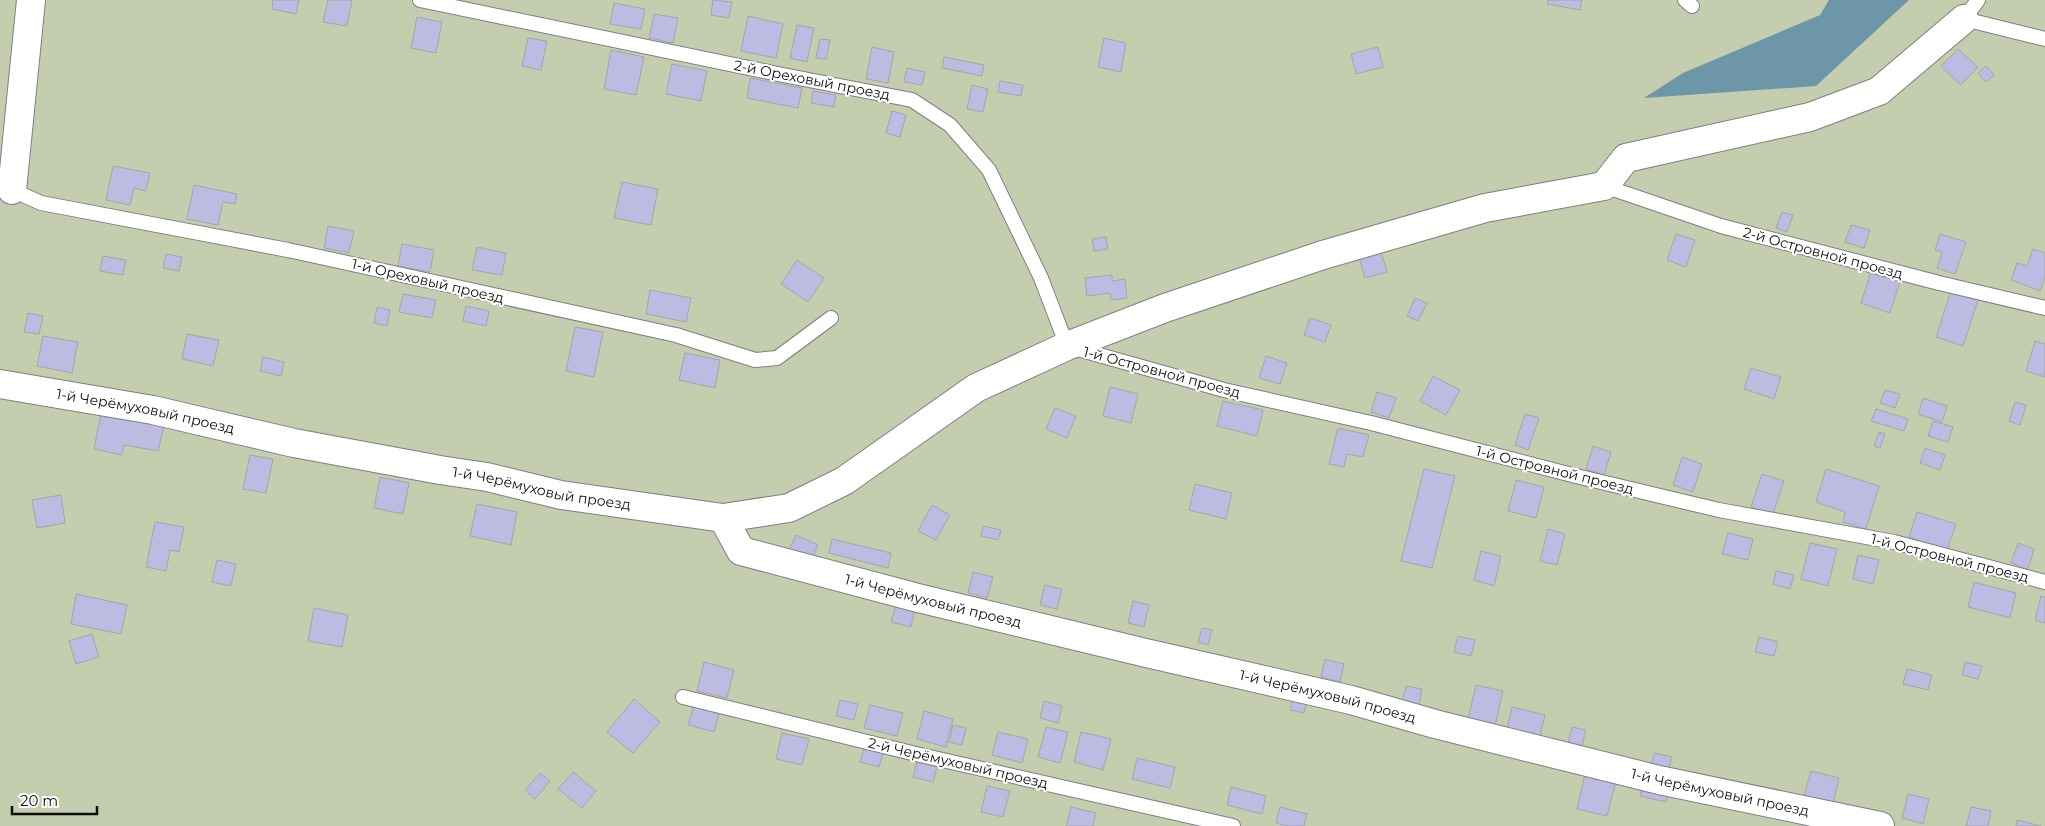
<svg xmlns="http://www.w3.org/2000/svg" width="2045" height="826" font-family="Montserrat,sans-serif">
  <rect width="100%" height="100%" fill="#dedee0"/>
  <path fill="#c5cdaf" d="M 0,0 L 2045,0 L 2045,826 L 0,826 Z"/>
  <path fill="#6d97a9" d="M 1829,0 L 1909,0 L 1816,86 L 1644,98 L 1683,73 L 1820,15 Z"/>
  <path fill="#bcbce2" stroke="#a5a5a6" d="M 273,0 L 299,0 L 296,14 L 272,9 Z
    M 328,0 L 352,0 L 347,26 L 323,22 Z
    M 713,0 L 732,2 L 729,18 L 711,15 Z
    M 1548,0 L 1582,0 L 1580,10 L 1547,4 Z
    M 614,3 L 645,9 L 641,29 L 610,24 Z
    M 654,14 L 678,18 L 673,43 L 649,38 Z
    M 748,16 L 783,24 L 776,58 L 741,51 Z
    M 417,17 L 442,22 L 436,53 L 411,48 Z
    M 797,25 L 814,28 L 807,62 L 790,58 Z
    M 528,38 L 547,41 L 541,70 L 522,66 Z
    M 1104,38 L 1126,43 L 1121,72 L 1098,67 Z
    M 820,39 L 830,40 L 826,59 L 816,58 Z
    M 872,47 L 894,52 L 888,83 L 866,79 Z
    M 1378,47 L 1383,67 L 1356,74 L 1351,54 Z
    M 1958,49 L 1978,67 L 1961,85 L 1941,66 Z
    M 611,50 L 644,57 L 636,95 L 604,89 Z
    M 944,57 L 984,65 L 982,76 L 942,68 Z
    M 672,64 L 707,71 L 701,101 L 666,94 Z
    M 1986,66 L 1994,75 L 1986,82 L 1978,73 Z
    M 907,68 L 925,72 L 922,85 L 904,82 Z
    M 750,78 L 802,88 L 798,108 L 747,98 Z
    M 1000,81 L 1023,85 L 1021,96 L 998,92 Z
    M 972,85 L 988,89 L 983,112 L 967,109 Z
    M 813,91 L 836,95 L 834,107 L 811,103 Z
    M 892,111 L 906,115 L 900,137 L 886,133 Z
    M 113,166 L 150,173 L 146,191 L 134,188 L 130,205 L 106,200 Z
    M 622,182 L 658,189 L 651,225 L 614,218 Z
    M 194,185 L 237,194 L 235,204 L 223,202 L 218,225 L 187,219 Z
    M 1782,212 L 1793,215 L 1787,232 L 1776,228 Z
    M 1851,225 L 1870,230 L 1864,248 L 1845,242 Z
    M 328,226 L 354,231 L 349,253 L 324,248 Z
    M 1676,234 L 1695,240 L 1686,267 L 1667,260 Z
    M 1940,234 L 1966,242 L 1955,274 L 1937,268 L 1942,253 L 1935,250 Z
    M 1106,237 L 1108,249 L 1094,251 L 1092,239 Z
    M 402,244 L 434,250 L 430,272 L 398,266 Z
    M 477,247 L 506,253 L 502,275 L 472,270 Z
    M 1380,248 L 1387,272 L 1365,278 L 1358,254 Z
    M 2033,249 L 2045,253 L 2045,277 L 2040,291 L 2011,280 L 2017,263 L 2027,266 Z
    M 166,254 L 182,257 L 179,271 L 163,268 Z
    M 103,256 L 126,260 L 123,275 L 100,271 Z
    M 797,260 L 824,278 L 808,302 L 781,284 Z
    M 1871,272 L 1900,282 L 1890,313 L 1861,303 Z
    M 1112,275 L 1112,281 L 1125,279 L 1127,298 L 1111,300 L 1110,293 L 1087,296 L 1085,278 Z
    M 650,290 L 691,298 L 686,322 L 646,314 Z
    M 1951,291 L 1978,300 L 1963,346 L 1936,337 Z
    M 403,294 L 436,300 L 432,318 L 399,312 Z
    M 1415,298 L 1427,303 L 1418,321 L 1407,316 Z
    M 466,306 L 489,311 L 486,326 L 463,321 Z
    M 377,307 L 390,310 L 387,326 L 374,323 Z
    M 28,313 L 43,316 L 39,334 L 24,332 Z
    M 1310,318 L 1331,325 L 1325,342 L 1304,335 Z
    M 575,327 L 603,332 L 594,377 L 566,371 Z
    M 187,334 L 219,340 L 213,366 L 182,359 Z
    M 43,336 L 78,342 L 72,373 L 37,366 Z
    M 2035,341 L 2045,344 L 2045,377 L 2026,371 Z
    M 685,353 L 720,360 L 715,388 L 679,380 Z
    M 1266,356 L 1287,363 L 1280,384 L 1259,378 Z
    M 263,357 L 284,362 L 281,376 L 260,371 Z
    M 1751,368 L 1781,377 L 1774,399 L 1744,389 Z
    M 1433,376 L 1460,390 L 1446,415 L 1420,401 Z
    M 1110,387 L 1138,394 L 1131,423 L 1103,416 Z
    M 1885,390 L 1900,394 L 1895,408 L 1880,403 Z
    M 1377,392 L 1396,398 L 1389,418 L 1371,412 Z
    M 1923,398 L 1947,406 L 1942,422 L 1918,414 Z
    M 1223,401 L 1263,410 L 1257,436 L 1217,426 Z
    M 2015,402 L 2026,405 L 2020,425 L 2009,421 Z
    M 1055,408 L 1076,416 L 1067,438 L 1046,429 Z
    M 1876,409 L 1908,419 L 1904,431 L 1871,421 Z
    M 101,413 L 164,425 L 158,451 L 124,445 L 122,455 L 94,449 Z
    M 1525,414 L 1539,418 L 1528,450 L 1515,445 Z
    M 1933,421 L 1953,427 L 1948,442 L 1928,436 Z
    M 1338,428 L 1369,435 L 1363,457 L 1347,454 L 1344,467 L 1329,464 Z
    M 1879,432 L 1885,434 L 1880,448 L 1874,446 Z
    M 1593,446 L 1611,452 L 1604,475 L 1586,469 Z
    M 1925,448 L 1945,455 L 1940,470 L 1920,463 Z
    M 250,455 L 273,459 L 266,493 L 243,489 Z
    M 1682,457 L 1702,464 L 1693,492 L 1673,485 Z
    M 1424,469 L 1455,476 L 1432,568 L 1401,561 Z
    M 1826,469 L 1879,486 L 1866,529 L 1843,522 L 1845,512 L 1816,502 Z
    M 1762,474 L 1784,481 L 1773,514 L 1751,507 Z
    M 380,477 L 409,483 L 403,514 L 374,508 Z
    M 1516,480 L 1544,487 L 1536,518 L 1508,511 Z
    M 1195,484 L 1232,493 L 1226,519 L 1189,510 Z
    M 61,495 L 65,523 L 37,528 L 32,500 Z
    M 477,504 L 517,512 L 511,545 L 470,536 Z
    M 932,505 L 950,515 L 936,540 L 918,531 Z
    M 1917,512 L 1956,524 L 1947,550 L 1909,537 Z
    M 155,522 L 184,527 L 179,552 L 170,550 L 166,571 L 146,567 Z
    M 983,526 L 1001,530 L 998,540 L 981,536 Z
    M 1548,529 L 1565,534 L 1557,565 L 1540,561 Z
    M 1728,533 L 1753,539 L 1748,560 L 1722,554 Z
    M 796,535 L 818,545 L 812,559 L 789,550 Z
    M 832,539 L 891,553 L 888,568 L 829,553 Z
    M 1810,543 L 1837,549 L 1828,586 L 1801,579 Z
    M 2018,543 L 2034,549 L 2028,569 L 2011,563 Z
    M 1481,551 L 1501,556 L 1494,586 L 1474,580 Z
    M 1858,555 L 1879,560 L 1873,584 L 1853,579 Z
    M 217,560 L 236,564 L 231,586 L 212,582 Z
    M 1776,571 L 1794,575 L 1790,589 L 1773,584 Z
    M 973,572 L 993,577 L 987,598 L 968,593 Z
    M 1974,582 L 2016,593 L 2010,618 L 1968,607 Z
    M 1045,585 L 1062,589 L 1057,609 L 1040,605 Z
    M 76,594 L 127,605 L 121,634 L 71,624 Z
    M 2041,596 L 2045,597 L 2045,623 L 2035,620 Z
    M 1133,601 L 1149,605 L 1144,627 L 1128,623 Z
    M 896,605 L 915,609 L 911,627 L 891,622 Z
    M 314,608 L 348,615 L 342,647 L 308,641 Z
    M 1202,628 L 1212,630 L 1208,645 L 1198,642 Z
    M 92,634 L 99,657 L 76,664 L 69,641 Z
    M 1458,636 L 1475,640 L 1471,656 L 1454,652 Z
    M 1759,637 L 1778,642 L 1774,656 L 1755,652 Z
    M 1325,659 L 1344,664 L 1340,682 L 1321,677 Z
    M 704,662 L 734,670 L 727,698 L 697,691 Z
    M 1965,662 L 1982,666 L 1978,679 L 1962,675 Z
    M 1907,669 L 1932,675 L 1928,690 L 1903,684 Z
    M 1476,685 L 1503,691 L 1495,726 L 1468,719 Z
    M 1406,686 L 1422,689 L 1419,705 L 1402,702 Z
    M 1293,697 L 1307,701 L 1304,713 L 1290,710 Z
    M 634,699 L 660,722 L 633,753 L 607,732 Z
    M 840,700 L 858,704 L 854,720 L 836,716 Z
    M 1044,701 L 1062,706 L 1058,723 L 1040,718 Z
    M 694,704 L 720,710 L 714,732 L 688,725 Z
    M 870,705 L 903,713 L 897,736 L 864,728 Z
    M 1512,707 L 1545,715 L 1539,740 L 1506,732 Z
    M 924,711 L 953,719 L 946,747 L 917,739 Z
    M 953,725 L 966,728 L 962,745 L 949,742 Z
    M 1046,727 L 1068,732 L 1060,763 L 1038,757 Z
    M 1572,727 L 1586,730 L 1582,746 L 1568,742 Z
    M 998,732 L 1028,739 L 1022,763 L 992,755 Z
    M 1081,732 L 1111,739 L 1103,770 L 1074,762 Z
    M 782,733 L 809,739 L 802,765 L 776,759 Z
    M 864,748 L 883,753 L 879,767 L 860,762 Z
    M 1654,753 L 1672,757 L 1668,771 L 1651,767 Z
    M 1137,758 L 1175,767 L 1170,788 L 1132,779 Z
    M 917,762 L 937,767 L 933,782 L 913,777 Z
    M 1586,769 L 1617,776 L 1607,816 L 1577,809 Z
    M 1811,771 L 1839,778 L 1833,804 L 1804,796 Z
    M 573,772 L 596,791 L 582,808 L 558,789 Z
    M 540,773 L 550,781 L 535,799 L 525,790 Z
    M 1643,783 L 1669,789 L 1666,802 L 1640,796 Z
    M 987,786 L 1010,791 L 1003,817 L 981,812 Z
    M 1231,787 L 1266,796 L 1262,814 L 1227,805 Z
    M 1908,794 L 1929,799 L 1923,824 L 1902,818 Z
    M 1071,807 L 1096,813 L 1093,826 L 1066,826 Z
    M 1280,807 L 1307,814 L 1304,826 L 1286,826 L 1276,823 Z
    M 1971,807 L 1991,811 L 1988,826 L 1966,826 Z
    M 2017,820 L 2041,826 L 2016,826 Z"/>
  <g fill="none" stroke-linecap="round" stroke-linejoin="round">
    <g stroke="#7f7f80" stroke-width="16">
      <path id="service" d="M 420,0 L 783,75 L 912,100 L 950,125 L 989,170 L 1041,278 L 1067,346 L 1224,390 L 1371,423 L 1576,476 L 1719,510 L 1894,542 L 2045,582
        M 1685,0 L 1692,6
        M 1978,0 L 1964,19 L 2045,39
        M 1604,186 L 1721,226 L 1939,283 L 2045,308
        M 12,190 L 41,203 L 288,250 L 676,335 L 755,360 L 777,358 L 831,318
        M 683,697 L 916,754 L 1233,826"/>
    </g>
    <g stroke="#7f7f80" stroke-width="30">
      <g id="minor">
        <path d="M 12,190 L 31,0"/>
        <path id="s1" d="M 0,384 L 153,410 L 294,443 L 440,470 L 487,477 L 561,495 L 723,518 L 741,551 L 918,598 L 1146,653 L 1351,700 L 1435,724 L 1659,780 L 1880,826"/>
        <path d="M 723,518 L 789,508 L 844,481 L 976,388 L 1067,346 L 1165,308 L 1323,255 L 1485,208 L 1604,186 L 1626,158 L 1810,117 L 1879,91 L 1964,19"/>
      </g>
    </g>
    <use href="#service" stroke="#fff" stroke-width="14"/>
    <use href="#minor" stroke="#fff" stroke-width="28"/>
  </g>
  <g text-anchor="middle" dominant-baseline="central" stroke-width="4" stroke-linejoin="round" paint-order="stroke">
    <g font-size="14" fill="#0d0d0d" stroke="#fff">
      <text transform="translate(812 80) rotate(11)">2-й Ореховый проезд</text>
      <text transform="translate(1823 253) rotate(15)">2-й Островной проезд</text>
      <text transform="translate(428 281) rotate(13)">1-й Ореховый проезд</text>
      <text transform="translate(1162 372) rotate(15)">1-й Островной проезд</text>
      <text stroke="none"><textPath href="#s1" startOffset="148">1-й Черёмуховый проезд</textPath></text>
      <text transform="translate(1555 470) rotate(14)">1-й Островной проезд</text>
      <text stroke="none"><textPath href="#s1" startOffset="552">1-й Черёмуховый проезд</textPath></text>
      <text transform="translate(1950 558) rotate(14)">1-й Островной проезд</text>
      <text stroke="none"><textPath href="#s1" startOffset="972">1-й Черёмуховый проезд</textPath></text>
      <text stroke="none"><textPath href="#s1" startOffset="1378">1-й Черёмуховый проезд</textPath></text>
      <text transform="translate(958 763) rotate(13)">2-й Черёмуховый проезд</text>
      <text stroke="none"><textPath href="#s1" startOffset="1782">1-й Черёмуховый проезд</textPath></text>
    </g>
  </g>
  <path d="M12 806v8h85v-8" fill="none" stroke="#0d0d0d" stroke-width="2.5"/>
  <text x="20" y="806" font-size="15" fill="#0d0d0d" stroke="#ffffff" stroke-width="4" paint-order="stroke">20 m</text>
</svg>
